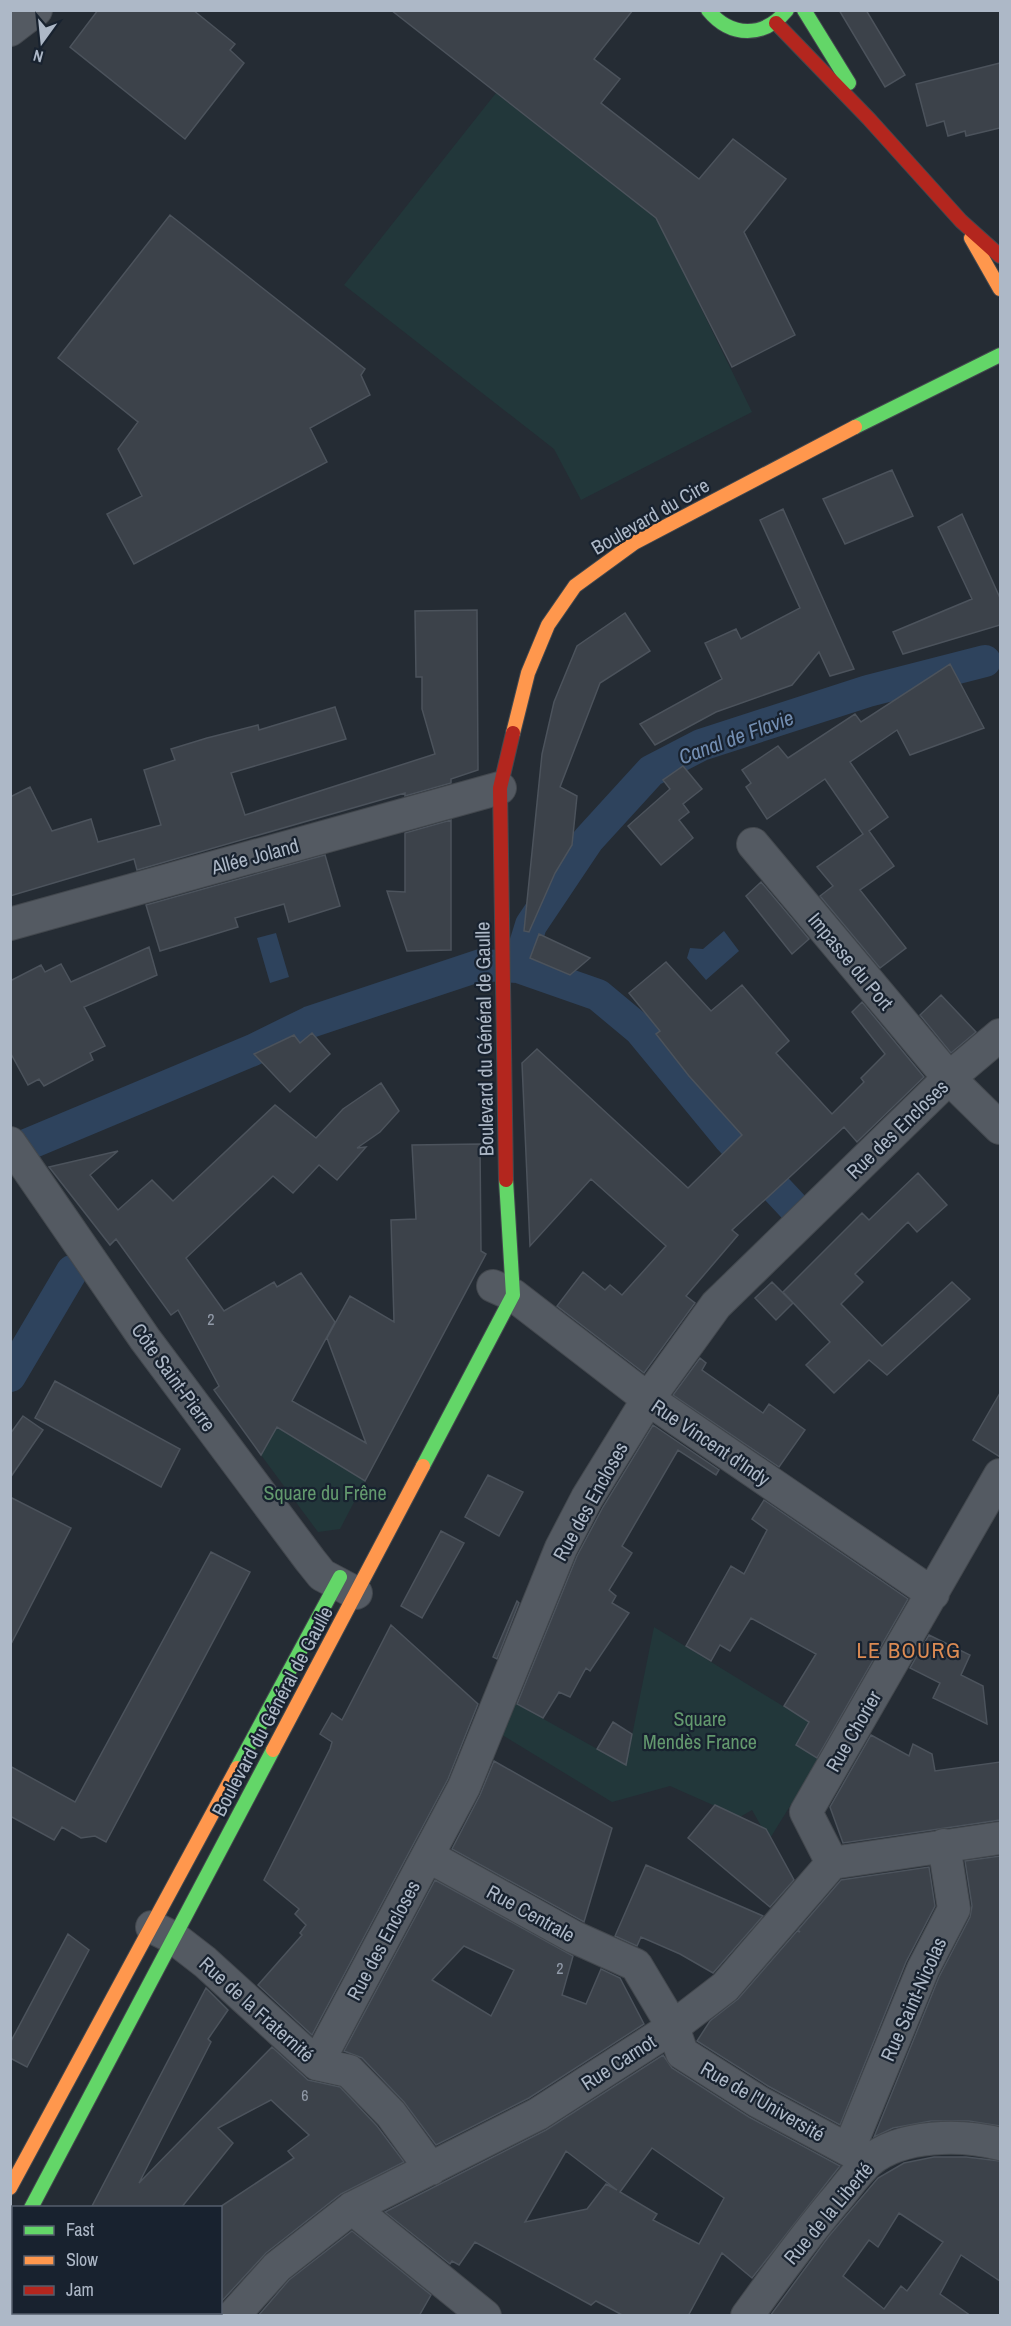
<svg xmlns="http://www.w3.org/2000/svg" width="1011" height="2326" font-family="'Archivo Narrow',sans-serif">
  <rect width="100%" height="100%" fill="#252c34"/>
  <path fill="#22373a" d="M 496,93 L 665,225 L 662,229 L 752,412 L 581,500 L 554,449 L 344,285 Z
    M 277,1427 L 365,1481 L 340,1529 L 318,1532 L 261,1455 Z
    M 654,1627 L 809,1722 L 797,1745 L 819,1759 L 769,1840 L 752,1810 L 740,1817 L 670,1786 L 612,1802 L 499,1733 L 513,1702 L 626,1765 Z"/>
  <path fill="#2e435d" d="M 724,931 L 739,951 L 706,980 L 687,958 L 690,948 L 703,949 Z
    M 276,933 L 289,977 L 270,983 L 257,938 Z"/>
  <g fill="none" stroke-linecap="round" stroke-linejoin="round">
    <path stroke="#2e435d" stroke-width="32" d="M 518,967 L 531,925 L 588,840 L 651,771 L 701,745 L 868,691 L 985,661
      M 26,1145 L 253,1050 L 310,1022 L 481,965 L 518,967 L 598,995 L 640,1030 L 729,1138 L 800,1214
      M 10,1376 L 72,1271"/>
  </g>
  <path fill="#3c424a" stroke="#4c535c" stroke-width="1.5" fill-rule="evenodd" d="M 98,10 L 193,10 L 235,44 L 230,50 L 244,63 L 185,139 L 70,47 Z
    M 391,10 L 633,10 L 594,59 L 620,79 L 601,103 L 699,179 L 733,139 L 786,179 L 744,232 L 795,335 L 732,367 L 656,218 Z
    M 839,10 L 866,10 L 905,75 L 885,87 Z
    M 1000,63 L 1000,128 L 966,136 L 965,131 L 948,136 L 944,121 L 927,126 L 916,84 Z
    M 170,215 L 365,369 L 361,375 L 370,395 L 310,428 L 327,462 L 134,564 L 107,514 L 142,496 L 118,449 L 138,422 L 58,358 Z
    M 892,470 L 913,516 L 845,544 L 823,499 Z
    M 783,509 L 854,669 L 830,676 L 819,652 L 792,685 L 716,712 L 655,745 L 640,724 L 722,679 L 705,643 L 736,629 L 741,639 L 800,608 L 760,520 Z
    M 962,514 L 1000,598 L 1000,625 L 903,654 L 893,632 L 972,599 L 938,527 Z
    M 477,610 L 478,770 L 451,779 L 451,783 L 405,796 L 405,793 L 137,870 L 134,859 L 10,896 L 10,797 L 30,787 L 52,831 L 91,819 L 98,842 L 161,825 L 144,770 L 175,760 L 171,749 L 207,738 L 258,725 L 259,730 L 335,707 L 346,739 L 231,773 L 245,815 L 435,754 L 422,709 L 422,677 L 416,677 L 415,611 Z
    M 625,613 L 650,651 L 600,683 L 560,787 L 577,796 L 572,845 L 555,873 L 529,932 L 524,931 L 542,754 L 554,702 L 577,646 Z
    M 950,664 L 984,728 L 910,755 L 897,730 L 850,762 L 888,817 L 869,831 L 894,866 L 860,890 L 906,948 L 880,968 L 820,896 L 833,886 L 817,867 L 863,834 L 825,779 L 767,819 L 746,787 L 751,783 L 742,770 L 778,746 L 788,758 L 855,714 L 861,722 Z
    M 683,766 L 702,789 L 683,804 L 689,812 L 679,820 L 693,838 L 661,865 L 628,826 L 670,789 L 663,780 Z
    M 451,820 L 451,950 L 407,951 L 387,891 L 405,892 L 405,833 Z
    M 325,855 L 340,906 L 289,922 L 284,904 L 235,918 L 238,927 L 160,951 L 146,905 Z
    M 761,882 L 809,939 L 792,954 L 746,896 Z
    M 539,934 L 590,958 L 570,975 L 530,958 Z
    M 149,947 L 157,975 L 84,1007 L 105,1046 L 90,1053 L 93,1060 L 44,1086 L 39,1079 L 28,1085 L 10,1052 L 10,981 L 41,965 L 45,972 L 61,964 L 71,982 Z
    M 666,962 L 711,1011 L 742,985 L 789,1041 L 776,1053 L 832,1114 L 864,1082 L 861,1078 L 885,1054 L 852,1012 L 862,1002 L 924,1077 L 857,1142 L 844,1127 L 732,1230 L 738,1235 L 686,1296 L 695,1303 L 644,1373 L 557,1306 L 583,1272 L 605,1290 L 610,1285 L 622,1295 L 666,1246 L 591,1179 L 530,1246 L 522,1063 L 537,1049 L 688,1188 L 742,1135 L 689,1076 L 656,1034 L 660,1031 L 629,993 Z
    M 941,995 L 976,1032 L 951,1053 L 920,1015 Z
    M 312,1033 L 330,1054 L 290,1092 L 254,1054 L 294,1035 L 300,1043 Z
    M 381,1083 L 399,1111 L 380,1132 L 357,1148 L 366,1147 L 337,1180 L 319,1165 L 293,1193 L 273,1176 L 186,1258 L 224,1311 L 274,1282 L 277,1287 L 301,1273 L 335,1322 L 292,1401 L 366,1443 L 327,1338 L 350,1296 L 394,1322 L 391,1220 L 416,1219 L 412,1145 L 480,1144 L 481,1251 L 486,1254 L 365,1481 L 277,1427 L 261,1455 L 214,1390 L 219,1386 L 178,1310 L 171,1315 L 116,1239 L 110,1245 L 49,1167 L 118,1151 L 90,1175 L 118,1210 L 152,1180 L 173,1201 L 275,1105 L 316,1138 L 343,1109 Z
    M 918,1173 L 947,1205 L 917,1232 L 908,1222 L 855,1274 L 863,1282 L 841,1304 L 882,1346 L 952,1282 L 970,1299 L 887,1375 L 869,1360 L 834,1393 L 806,1365 L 830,1342 L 783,1292 L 862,1213 L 869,1220 Z
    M 772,1282 L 793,1303 L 776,1320 L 755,1298 Z
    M 700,1358 L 706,1363 L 702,1370 L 763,1413 L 769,1404 L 805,1430 L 779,1467 L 673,1395 Z
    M 55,1381 L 180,1449 L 161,1487 L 35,1418 Z
    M 1000,1393 L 1000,1457 L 973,1440 Z
    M 23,1416 L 43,1430 L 10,1478 L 10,1434 Z
    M 653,1425 L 719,1470 L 716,1475 L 678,1450 L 622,1546 L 632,1553 L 609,1590 L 616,1596 L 612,1603 L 629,1613 L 590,1671 L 586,1668 L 570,1697 L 559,1692 L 543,1718 L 517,1704 L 577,1556 L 603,1507 Z
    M 488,1475 L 523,1492 L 499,1536 L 465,1517 Z
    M 10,1497 L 71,1528 L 10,1646 Z
    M 764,1500 L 908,1599 L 817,1758 L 796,1745 L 809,1722 L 784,1706 L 816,1654 L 751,1618 L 730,1651 L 720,1645 L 711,1661 L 686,1646 L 731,1566 L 744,1574 L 767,1530 L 752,1519 Z
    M 441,1531 L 464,1543 L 422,1618 L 401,1606 Z
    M 211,1552 L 250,1572 L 106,1842 L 95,1836 L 81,1838 L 62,1827 L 54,1840 L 10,1816 L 10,1766 L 75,1802 Z
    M 517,1601 L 519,1603 L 497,1659 L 493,1657 Z
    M 391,1625 L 478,1704 L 448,1779 L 312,2035 L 258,1985 L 302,1935 L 300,1933 L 306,1925 L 295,1914 L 299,1909 L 264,1880 L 330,1749 L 332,1742 L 320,1734 L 332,1713 L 342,1720 Z
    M 929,1635 L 970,1655 L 961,1675 L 983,1686 L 987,1724 L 933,1698 L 940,1683 L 910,1668 Z
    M 613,1722 L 632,1734 L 626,1765 L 597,1749 Z
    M 871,1735 L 909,1756 L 913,1744 L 932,1754 L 935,1771 L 1000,1762 L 1000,1820 L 843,1843 L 830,1807 Z
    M 494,1761 L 612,1828 L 584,1922 L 452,1849 L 480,1795 Z
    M 715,1805 L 766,1829 L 794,1880 L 770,1907 L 688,1838 Z
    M 1000,1856 L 1000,2126 L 969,2121 L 931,2121 L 893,2128 L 874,2137 L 939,1977 L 970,1917 L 972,1906 L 965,1861 Z
    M 646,1865 L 763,1916 L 713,1973 L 680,1954 L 641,1937 L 637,1946 L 615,1936 Z
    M 929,1867 L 935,1906 L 906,1962 L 840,2125 L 768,2086 L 697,2041 L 710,2021 L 738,1999 L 797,1931 L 800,1932 L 798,1930 L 841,1880 Z
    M 435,1880 L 573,1956 L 562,1995 L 586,2004 L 601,1969 L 620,1978 L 644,2024 L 529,2098 L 436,2145 L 404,2102 L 362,2058 L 344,2051 ZM 464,1946 L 514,1970 L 491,2016 L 432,1980 Z
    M 68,1934 L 89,1950 L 27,2067 L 10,2058 L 10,2043 Z
    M 206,1988 L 228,2010 L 208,2039 L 211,2042 L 139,2183 L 272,2047 L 308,2080 L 340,2087 L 377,2126 L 404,2162 L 341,2194 L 266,2253 L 220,2303 L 220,2207 L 294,2158 L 288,2151 L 309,2135 L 271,2100 L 218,2128 L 233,2143 L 181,2208 L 91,2208 Z
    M 663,2055 L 672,2068 L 749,2117 L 840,2166 L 752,2278 L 722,2253 L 688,2316 L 624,2316 L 596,2301 L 591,2305 L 475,2242 L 459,2265 L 452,2261 L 450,2264 L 385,2212 L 546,2130 ZM 652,2148 L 724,2198 L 699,2244 L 653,2220 L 657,2214 L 620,2192 ZM 566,2151 L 617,2190 L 606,2184 L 587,2209 L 525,2222 Z
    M 934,2157 L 966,2157 L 1000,2161 L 1000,2281 L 961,2255 L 940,2294 L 971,2316 L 770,2316 L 829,2236 L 878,2178 L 904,2163 ZM 899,2213 L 943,2242 L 907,2291 L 901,2286 L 884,2309 L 843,2276 L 869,2240 L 878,2247 Z
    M 352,2231 L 431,2295 L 419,2316 L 258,2316 L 289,2280 Z"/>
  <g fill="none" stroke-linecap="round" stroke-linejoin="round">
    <g stroke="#43484e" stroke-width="34">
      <path id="street" d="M 10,30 L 36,10
        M 753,844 L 949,1078 L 1000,1128
        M 10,924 L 500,788
        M 10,1143 L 145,1339 L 310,1560 L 322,1575 L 356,1593
        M 493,1286 L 513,1295 L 648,1399 L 933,1594
        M 428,1856 L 574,1937 L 636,1965 L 673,2027 L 682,2053 L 759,2102 L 869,2161
        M 832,1863 L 806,1812 L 1000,1475
        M 152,1927 L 174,1938 L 205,1962 L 317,2064 L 349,2071 L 391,2114 L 431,2169
        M 317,2064 L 464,1787 L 561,1548 L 587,1498 L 648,1399 L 716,1305 L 949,1078 L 1000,1035
        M 849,2149 L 923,1969 L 954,1909 L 944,1845
        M 352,2208 L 485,2316
        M 233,2316 L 277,2267 L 352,2208 L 538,2114 L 673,2027 L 725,1987 L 832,1863 L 1000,1838
        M 747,2316 C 777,2275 806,2234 839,2196 C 848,2185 858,2171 869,2161 C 902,2134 961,2134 1000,2144"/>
    </g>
    <g stroke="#43484e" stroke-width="16">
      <path id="fast" d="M 708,10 C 731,38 764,38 787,10
        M 804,10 L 849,83
        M 855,427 L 1000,355
        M 423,1466 L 513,1295 L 506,1180
        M 237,1768 L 340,1577
        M 31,2208 L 273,1750"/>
    </g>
    <g stroke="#43484e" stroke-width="16">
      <path id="slow" d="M 971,238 L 1000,289
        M 513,733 L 528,673 L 548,625 L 575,586 L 634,543 L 855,427
        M 273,1750 L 423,1466
        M 10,2188 L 237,1768
        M 10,2246 L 14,2241"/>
    </g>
    <g stroke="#43484e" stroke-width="16">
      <path id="jam" d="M 776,23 L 869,119 L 961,221 L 1000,256
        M 506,1180 L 500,788 L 513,733"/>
    </g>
    <use href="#street" stroke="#545a62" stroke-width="32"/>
    <use href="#fast" stroke="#63d668" stroke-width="14"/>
    <use href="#slow" stroke="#ff974d" stroke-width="14"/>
    <use href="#jam" stroke="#b3261e" stroke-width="14"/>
  </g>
  <g text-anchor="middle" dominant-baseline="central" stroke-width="4.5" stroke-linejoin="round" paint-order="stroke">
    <g font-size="16" fill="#919aa8">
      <text x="211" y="1319">2</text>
      <text x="560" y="1968">2</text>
      <text x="305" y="2095">6</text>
    </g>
    <g font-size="20" fill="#adb8c7" stroke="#18222f">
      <text transform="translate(650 516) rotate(-30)">Boulevard du Cire</text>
      <text transform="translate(255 856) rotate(-15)">Allée Joland</text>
      <text transform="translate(851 961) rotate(50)">Impasse du Port</text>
      <text transform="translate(484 1039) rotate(-91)">Boulevard du Général de Gaulle</text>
      <text transform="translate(897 1129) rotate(-44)">Rue des Encloses</text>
      <text transform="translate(174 1377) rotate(54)">Côte Saint-Pierre</text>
      <text transform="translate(711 1442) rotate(34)">Rue Vincent d'Indy</text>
      <text transform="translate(590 1501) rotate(-61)">Rue des Encloses</text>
      <text transform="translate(272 1711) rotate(-62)">Boulevard du Général de Gaulle</text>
      <text transform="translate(853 1731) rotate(-60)">Rue Chorier</text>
      <text transform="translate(531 1913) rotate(29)">Rue Centrale</text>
      <text transform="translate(383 1940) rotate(-62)">Rue des Encloses</text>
      <text transform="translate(913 1999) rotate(-66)">Rue Saint-Nicolas</text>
      <text transform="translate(257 2009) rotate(42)">Rue de la Fraternité</text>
      <text transform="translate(618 2062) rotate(-33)">Rue Carnot</text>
      <text transform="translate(763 2101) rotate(30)">Rue de l'Université</text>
      <text transform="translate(828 2213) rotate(-50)">Rue de la Liberté</text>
    </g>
    <g font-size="20" fill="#63996e" stroke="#18222f">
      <text x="325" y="1492">Square du Frêne</text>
      <text x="700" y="1718">Square<tspan x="700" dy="23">Mendès France</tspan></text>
    </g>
    <g font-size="21" font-style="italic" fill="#738eb2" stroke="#18222f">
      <text transform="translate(736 737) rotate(-20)">Canal de Flavie</text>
    </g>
    <g font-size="22" letter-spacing="1.5" fill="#dc8b53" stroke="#18222f">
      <text x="909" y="1650">LE BOURG</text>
    </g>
  </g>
  <rect width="1011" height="2326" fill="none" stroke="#adb8c7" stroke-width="24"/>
  <rect x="12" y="2206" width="210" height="108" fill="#18222f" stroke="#545e6c" stroke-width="1.5"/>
  <rect x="24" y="2226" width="30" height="9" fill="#63d668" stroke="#545e6c" stroke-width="1.5"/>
  <text x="66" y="2236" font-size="18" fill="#adb8c7">Fast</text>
  <rect x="24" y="2256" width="30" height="9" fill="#ff974d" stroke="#545e6c" stroke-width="1.5"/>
  <text x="66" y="2266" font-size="18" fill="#adb8c7">Slow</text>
  <rect x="24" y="2286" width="30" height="9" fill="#b3261e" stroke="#545e6c" stroke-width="1.5"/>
  <text x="66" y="2296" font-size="18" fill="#adb8c7">Jam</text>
  <g transform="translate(42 42) rotate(195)" stroke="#18222f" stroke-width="4.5" paint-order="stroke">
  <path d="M0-4.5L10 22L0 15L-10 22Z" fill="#adb8c7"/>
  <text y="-9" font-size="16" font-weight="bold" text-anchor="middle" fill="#adb8c7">N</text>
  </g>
</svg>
